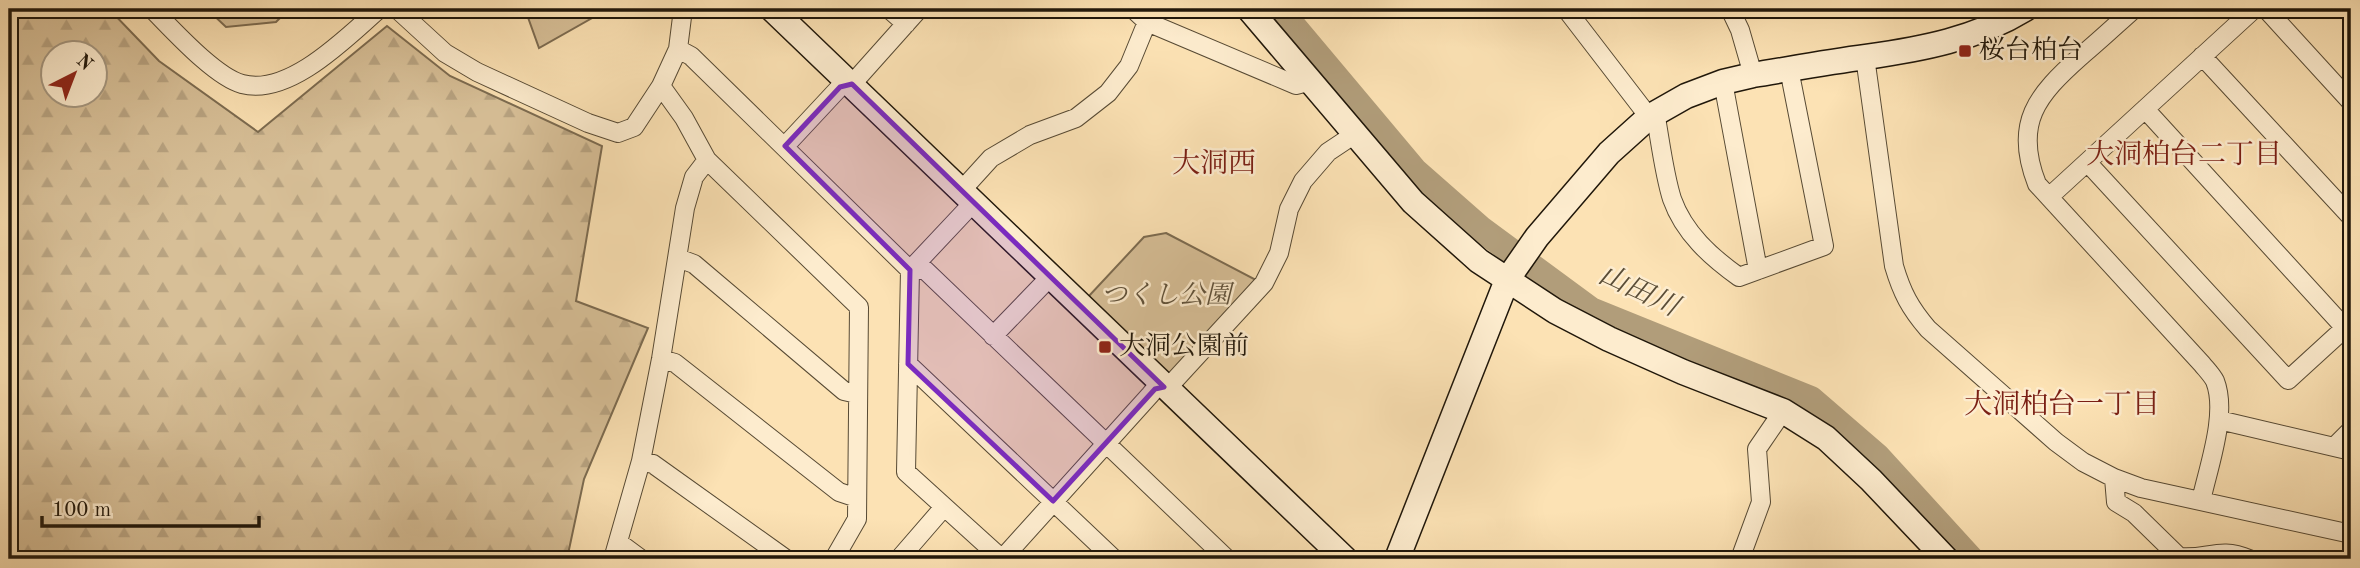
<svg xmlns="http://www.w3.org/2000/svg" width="2360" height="568" font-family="'Old Standard TT','Noto Serif JP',serif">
  <defs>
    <pattern id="forest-firs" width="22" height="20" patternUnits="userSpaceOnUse" patternTransform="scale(1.75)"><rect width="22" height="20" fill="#d7bf97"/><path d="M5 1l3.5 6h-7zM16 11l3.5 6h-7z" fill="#b8a381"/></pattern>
  </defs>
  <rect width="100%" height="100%" fill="#fce2b4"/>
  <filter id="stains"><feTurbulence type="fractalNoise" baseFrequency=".00286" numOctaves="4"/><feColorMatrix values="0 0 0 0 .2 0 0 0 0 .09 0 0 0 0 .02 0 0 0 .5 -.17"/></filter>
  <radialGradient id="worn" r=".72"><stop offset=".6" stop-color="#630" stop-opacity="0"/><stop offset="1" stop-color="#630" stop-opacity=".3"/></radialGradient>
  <path fill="#d7bf97" stroke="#7c6b50" stroke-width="2" d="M 207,9 L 289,9 L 276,22 L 226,27 Z
    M 525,9 L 608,9 L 539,48 Z
    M 1166,233 L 1258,281 L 1170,378 L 1088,297 L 1144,237 Z"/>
  <path fill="url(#forest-firs)" stroke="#7c6b50" stroke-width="2" fill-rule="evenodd" d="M 9,9 L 109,9 L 159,61 L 258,132 L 387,26 L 450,76 L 602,146 L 576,301 L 648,328 L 584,479 L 567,559 L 9,559 ZM 52,52 L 94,52 L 94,94 L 52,94 Z"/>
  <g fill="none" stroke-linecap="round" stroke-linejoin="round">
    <path stroke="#b19d7a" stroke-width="26" d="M 1279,9 L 1415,171 L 1481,229 L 1591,310 L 1811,399 L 1877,456 L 1971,559"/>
    <g stroke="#574a34" stroke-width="20">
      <path id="street" d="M 152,9 C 172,29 215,77 242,84 C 289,97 347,37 379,9
        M 397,9 L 445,53 L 477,72 L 588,123 L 618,133 L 634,127 L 661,86 L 678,49 L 683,9
        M 889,9 L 906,24
        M 1133,9 L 1147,22 L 1296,85 L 1312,81
        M 1566,9 L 1649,117
        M 1730,9 L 1740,30 L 1753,75
        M 2134,9 C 2116,25 2099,41 2081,56 C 2037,95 2013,123 2037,184 L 2202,364 C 2206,369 2212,375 2215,381 C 2228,414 2208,468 2201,501
        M 2266,9 L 2351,102
        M 678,49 L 691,56 L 910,270 L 925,270 L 1227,559
        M 2202,56 L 2351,217
        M 1865,57 L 1894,266 C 1902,293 1910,308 1928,329 L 2056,442 L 2083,462 L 2114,478 L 2141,488 L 2351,534
        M 1723,82 L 1758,270
        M 661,86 L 684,118 L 707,160 L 859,307 L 857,519 L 834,559
        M 1655,112 C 1660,139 1664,174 1672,199 C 1684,233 1711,257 1739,277 L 1824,246 L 1789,69
        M 785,146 L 840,87 L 852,84 L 919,9
        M 2087,162 L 2288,380 L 2345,328 L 2145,109
        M 961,191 L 991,158 L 1030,135 L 1076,118 L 1108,93 L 1129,66 L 1147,22
        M 2049,197 L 2254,9
        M 973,203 L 910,270 L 906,472 L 1002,559
        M 678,258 L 694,264 L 844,391 L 857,394
        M 993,336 L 1050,277
        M 661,359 L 675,363 L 839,492 L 857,498
        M 908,364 L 1114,559
        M 2219,420 L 2351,451
        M 2334,447 L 2351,430
        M 641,461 L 653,464 L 786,559
        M 2114,478 L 2116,502 L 2134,513 L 2179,557 C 2208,560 2219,546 2249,559
        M 618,542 L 641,559
        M 613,559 L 641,461 L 661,359 L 685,208 L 694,177 L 707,160
        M 899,559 L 944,507
        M 1002,559 L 1150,395 L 1155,389 L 1173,382 L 1264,283 L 1279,253 L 1289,209 L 1303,181 L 1328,152 L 1355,134
        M 1740,559 L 1761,502 L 1757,449 L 1783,411"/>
    </g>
    <g stroke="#20170a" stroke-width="27">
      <path id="secondary" d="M 772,9 L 1345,559
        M 1249,9 L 1413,202 L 1479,261 L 1555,311 L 1609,339 L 1683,372 L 1783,411 L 1826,438 L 1871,480 L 1946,559
        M 1397,559 L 1507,280 L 1537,237 L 1609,153 L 1649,117 L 1686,96 L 1723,82 L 1753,75 C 1790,69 1828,62 1866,57 C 1922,49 1976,39 2025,9"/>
    </g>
    <use href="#street" stroke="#fdecce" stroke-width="18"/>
    <use href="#secondary" stroke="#fdecce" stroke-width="24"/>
  </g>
  <path fill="#7b2cbf" fill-opacity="0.2" stroke="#7b2cbf" stroke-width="5" stroke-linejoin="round" d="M 852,84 L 1164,387 L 1155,389 L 1053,501 L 908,364 L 910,270 L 785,146 L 840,87 Z"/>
  <g fill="#8f2418" stroke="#fdecce" stroke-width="2.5">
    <rect x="1958" y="44" width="14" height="14" rx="3.5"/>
    <rect x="1098" y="340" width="14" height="14" rx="3.5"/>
  </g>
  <g text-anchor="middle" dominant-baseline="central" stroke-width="5" stroke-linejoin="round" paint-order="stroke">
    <g font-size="26" fill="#20170a" stroke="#fdecce" text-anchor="start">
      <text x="1979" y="51">桜台柏台</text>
      <text x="1119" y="347">大洞公園前</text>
    </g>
    <g font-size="26" font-style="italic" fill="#60523b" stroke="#fdecce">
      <text x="1166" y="296">つくし公園</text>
    </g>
    <g font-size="28" fill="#7a1f14" stroke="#fdecce">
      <text x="2184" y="156">大洞柏台二丁目</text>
      <text x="1214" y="165">大洞西</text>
      <text x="2062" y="406">大洞柏台一丁目</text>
    </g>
    <g font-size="28" font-style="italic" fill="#5a4d37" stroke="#fdecce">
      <text transform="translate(1638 292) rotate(25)">山田川</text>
    </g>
  </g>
  <rect width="2360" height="568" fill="none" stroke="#fce2b4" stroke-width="35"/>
  <rect x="10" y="10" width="2339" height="547" fill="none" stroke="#20170a" stroke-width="3.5"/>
  <rect x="18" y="18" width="2325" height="533" fill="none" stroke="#20170a" stroke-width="2"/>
  <g transform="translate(74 74) rotate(42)"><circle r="33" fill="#fdecce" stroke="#a59780" stroke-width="2"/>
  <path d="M0-5L12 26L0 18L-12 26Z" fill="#8f2418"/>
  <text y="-10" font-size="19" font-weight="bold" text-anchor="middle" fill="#20170a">N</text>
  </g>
  <path d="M42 516v10h217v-10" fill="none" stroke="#20170a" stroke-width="3.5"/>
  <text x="52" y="516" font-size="21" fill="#20170a" stroke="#fdecce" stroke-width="5" paint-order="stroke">100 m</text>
  <rect width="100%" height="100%" filter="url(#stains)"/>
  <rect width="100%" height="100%" fill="url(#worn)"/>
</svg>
